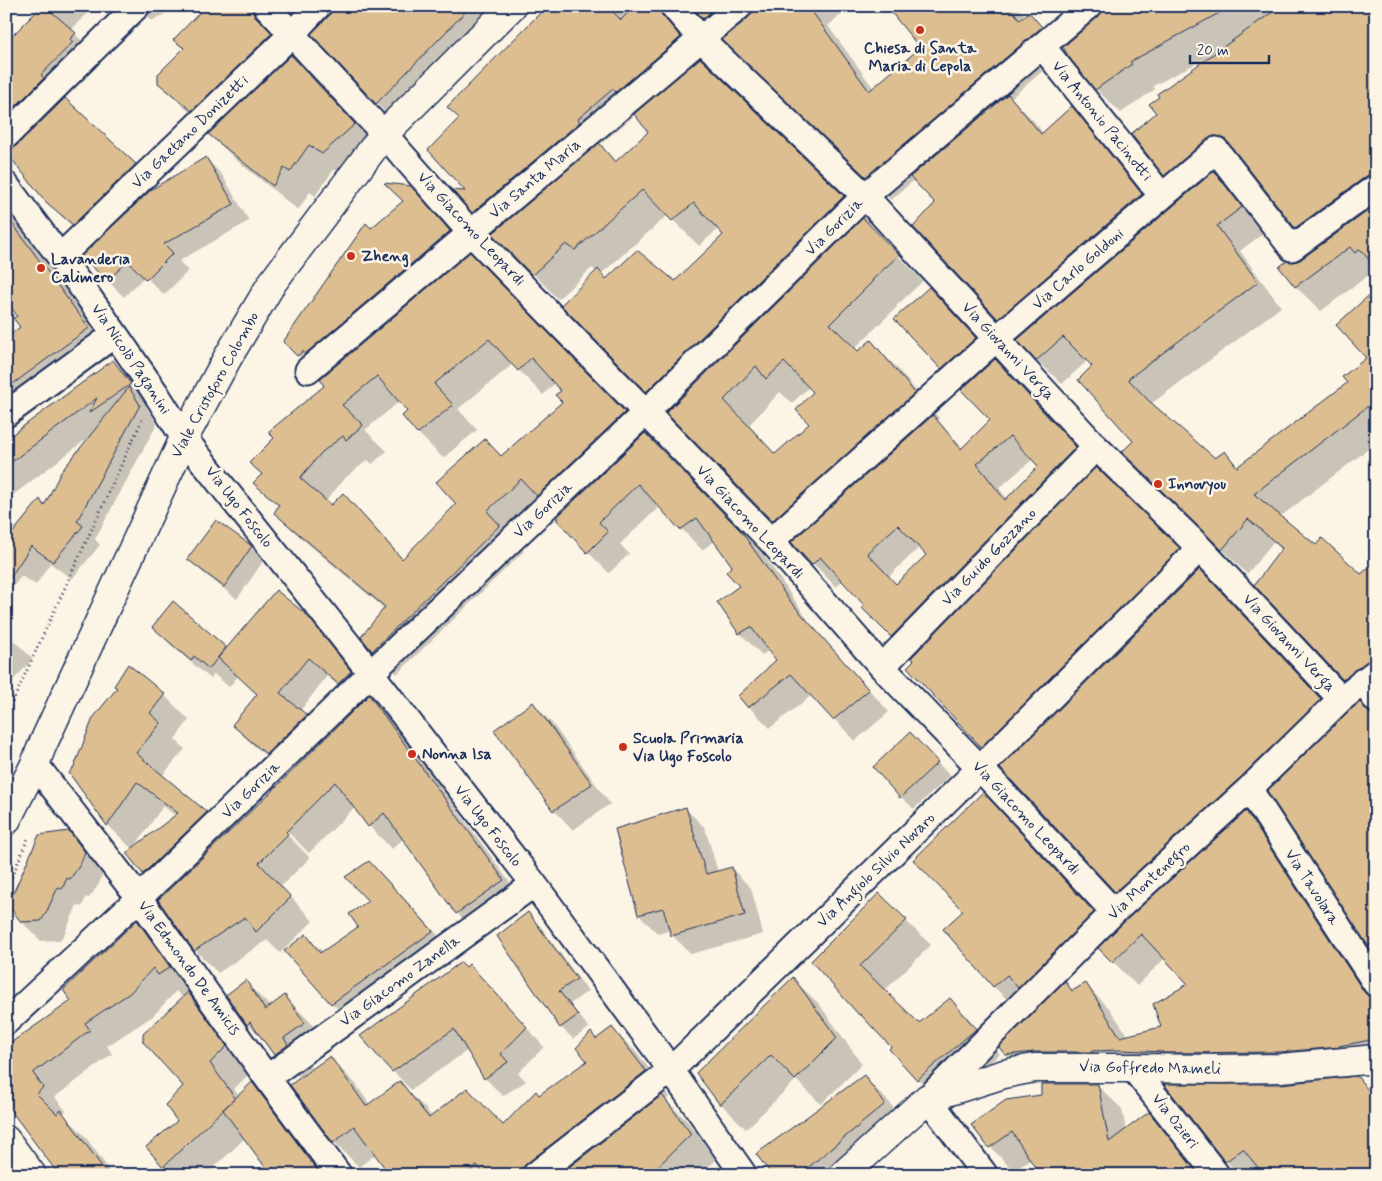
<svg xmlns="http://www.w3.org/2000/svg" width="1382" height="1181" font-family="Mynerve,sans-serif">
  <rect width="100%" height="100%" fill="#fcf5e5"/>
  <filter id="ink" filterUnits="userSpaceOnUse"><feTurbulence type="fractalNoise" baseFrequency=".02" numOctaves="2"/><feDisplacementMap in="SourceGraphic" scale="10" xChannelSelector="R" yChannelSelector="G"/><feConvolveMatrix kernelMatrix="1 2 1 2 8 2 1 2 1" color-interpolation-filters="sRGB"/></filter>
  <g filter="url(#ink)">
    <path fill="#0003" fill-rule="evenodd" d="M 37,6 L 95,6 L 71,30 L 100,59 L 94,64 L 97,67 L 65,99 L 154,184 L 93,243 L 67,221 L 47,201 L 21,143 L 6,128 L 6,37 L 10,41 L 41,10 Z
      M 134,6 L 171,6 L 162,16 L 158,17 L 152,21 Z
      M 206,6 L 520,6 L 402,128 L 377,104 L 299,18 L 280,42 L 296,59 L 295,60 L 380,150 L 348,179 L 334,169 L 315,196 L 310,192 L 298,210 L 235,159 L 210,134 L 213,131 L 185,108 L 159,83 L 185,50 L 174,40 Z
      M 549,6 L 851,6 L 828,26 L 874,89 L 922,49 L 899,6 L 1019,6 L 1017,8 L 1026,16 L 1029,14 L 1065,52 L 1011,98 L 1033,120 L 1043,133 L 1072,108 L 1097,133 L 1163,216 L 1186,196 L 1165,175 L 1158,113 L 1213,56 L 1212,55 L 1153,86 L 1155,89 L 1121,113 L 1096,89 L 1099,18 L 1106,6 L 1376,6 L 1376,272 L 1374,271 L 1321,311 L 1296,287 L 1281,267 L 1301,261 L 1317,249 L 1296,227 L 1244,160 L 1239,160 L 1231,163 L 1217,175 L 1238,197 L 1265,232 L 1240,251 L 1281,307 L 1151,404 L 1215,460 L 1224,452 L 1239,467 L 1349,383 L 1368,359 L 1376,290 L 1376,443 L 1280,517 L 1316,547 L 1361,575 L 1376,563 L 1376,696 L 1368,703 L 1343,679 L 1282,550 L 1273,542 L 1247,574 L 1124,452 L 1135,441 L 1093,365 L 1088,360 L 1062,384 L 1037,360 L 1019,340 L 1020,339 L 998,318 L 937,203 L 914,180 L 891,200 L 748,64 L 702,16 L 696,16 L 686,41 L 703,63 L 844,197 L 869,222 L 867,224 L 923,281 L 896,306 L 897,307 L 854,349 L 858,353 L 871,342 L 896,367 L 939,418 L 937,420 L 963,448 L 991,420 L 963,389 L 942,368 L 929,289 L 954,314 L 1000,364 L 999,364 L 1098,470 L 1225,595 L 1341,720 L 1360,704 L 1370,714 L 1376,715 L 1376,951 L 1369,945 L 1272,796 L 1250,816 L 1270,837 L 1376,999 L 1376,1068 L 1030,1078 L 1006,1054 L 1065,983 L 1074,991 L 1086,985 L 1110,1009 L 1128,1036 L 1162,1028 L 1190,984 L 1165,958 L 1137,986 L 1100,948 L 1137,912 L 1116,891 L 1003,767 L 982,746 L 915,660 L 863,608 L 866,605 L 843,580 L 836,587 L 793,542 L 794,541 L 647,391 L 597,272 L 592,268 L 558,299 L 473,212 L 468,193 L 460,118 ZM 636,114 L 650,132 L 617,162 L 602,148 L 604,147 L 601,144 ZM 668,215 L 699,246 L 718,229 L 724,236 L 676,283 L 607,280 L 601,274 ZM 809,387 L 814,392 L 811,424 L 776,455 L 749,425 L 780,392 L 792,403 ZM 1033,459 L 1039,466 L 1007,499 L 999,488 ZM 920,547 L 928,555 L 897,585 L 889,576 Z
      M 206,158 L 222,175 L 249,221 L 179,261 L 188,271 L 164,295 L 145,276 L 124,297 L 83,256 Z
      M 410,187 L 430,207 L 469,251 L 325,372 L 323,370 L 317,375 L 285,342 L 371,229 L 404,202 Z
      M 6,209 L 113,354 L 6,433 L 6,339 L 22,327 L 19,316 L 6,297 Z
      M 494,279 L 763,554 L 810,623 L 889,712 L 855,741 L 812,695 L 770,728 L 749,707 L 778,660 L 770,650 L 762,655 L 740,633 L 719,602 L 741,586 L 733,567 L 715,541 L 702,550 L 660,506 L 620,544 L 629,554 L 609,573 L 588,552 L 559,516 L 546,503 L 510,536 L 524,551 L 397,674 L 373,650 L 385,609 L 300,537 L 275,513 L 279,507 L 255,483 L 263,475 L 251,463 ZM 513,364 L 543,395 L 555,383 L 562,391 L 564,402 L 502,457 L 403,559 L 368,520 L 343,495 L 331,507 L 325,502 L 346,477 L 368,460 L 372,464 L 387,451 L 365,430 L 400,401 L 409,411 L 418,433 L 443,458 L 477,430 L 458,409 Z
      M 113,362 L 132,381 L 149,404 L 146,406 L 157,424 L 95,539 L 100,545 L 72,579 L 50,563 L 36,585 L 21,576 L 6,597 L 6,543 L 40,501 L 45,506 L 88,438 L 13,495 L 6,489 L 6,440 Z
      M 251,547 L 264,560 L 237,599 L 202,572 L 189,559 Z
      M 173,603 L 227,650 L 307,617 L 327,637 L 369,691 L 358,702 L 327,676 L 300,711 L 325,735 L 286,773 L 252,744 L 233,725 L 258,695 L 238,676 L 229,687 L 214,674 L 211,679 L 173,647 L 154,627 Z
      M 6,633 L 33,659 L 6,688 Z
      M 164,695 L 189,720 L 175,739 L 185,749 L 162,776 L 206,813 L 228,834 L 369,697 L 391,719 L 525,903 L 480,936 L 457,913 L 404,838 L 392,849 L 369,826 L 355,807 L 309,853 L 282,826 L 281,828 L 310,858 L 281,886 L 313,921 L 280,953 L 267,940 L 218,973 L 195,950 L 165,895 L 144,873 L 127,853 L 132,849 L 108,825 L 71,773 ZM 163,806 L 176,816 L 135,846 Z
      M 533,704 L 552,723 L 610,804 L 573,830 L 554,810 L 496,731 Z
      M 923,747 L 950,776 L 914,809 L 901,797 Z
      M 686,809 L 705,828 L 718,872 L 731,868 L 751,888 L 763,934 L 691,954 L 672,935 L 671,930 L 658,934 L 639,915 Z
      M 1002,813 L 1112,932 L 1038,1006 L 1026,994 L 1014,1006 L 994,987 L 944,929 L 965,911 Z
      M 68,832 L 88,852 L 103,872 L 99,884 L 89,898 L 86,897 L 82,907 L 77,905 L 65,933 L 60,940 L 41,941 L 22,922 Z
      M 369,862 L 394,887 L 457,956 L 357,1028 L 332,1003 L 306,936 L 323,952 L 360,927 L 370,901 Z
      M 528,914 L 540,926 L 588,991 L 570,1004 L 589,1028 L 573,1039 L 561,1027 Z
      M 137,921 L 160,945 L 192,990 L 188,993 L 213,1019 L 251,1072 L 234,1089 L 239,1096 L 252,1084 L 277,1109 L 326,1175 L 273,1175 L 245,1138 L 206,1175 L 172,1175 L 147,1147 L 179,1122 L 185,1086 L 183,998 L 176,991 L 153,1016 L 107,1046 L 112,1054 L 55,1097 L 66,1111 L 63,1114 L 84,1135 L 113,1175 L 60,1175 L 6,1102 L 73,1001 Z
      M 906,921 L 931,945 L 884,991 L 919,1025 L 950,999 L 974,1024 L 1000,1054 L 942,1104 L 918,1079 L 893,1047 L 860,1014 L 812,961 Z
      M 793,979 L 819,1004 L 862,1064 L 821,1104 L 796,1080 L 746,1129 L 721,1104 L 698,1073 Z
      M 245,982 L 271,1007 L 285,996 L 310,1022 L 330,1048 L 308,1064 L 313,1070 L 330,1058 L 355,1083 L 370,1105 L 399,1083 L 425,1108 L 432,1117 L 504,1126 L 539,1096 L 589,1061 L 591,1034 L 597,1040 L 612,1029 L 638,1054 L 670,1097 L 666,1100 L 688,1122 L 716,1160 L 707,1168 L 713,1175 L 391,1175 L 376,1154 L 359,1167 L 334,1142 L 301,1079 L 248,1024 L 227,995 Z
      M 488,984 L 544,1047 L 518,1073 L 526,1081 L 503,1096 L 485,1078 L 468,1050 L 411,1090 L 393,1071 Z
      M 864,1077 L 889,1102 L 909,1130 L 855,1175 L 774,1175 Z
      M 1357,1078 L 1376,1097 L 1376,1175 L 1240,1175 L 1226,1161 L 1281,1085 Z
      M 1097,1085 L 1122,1109 L 1126,1131 L 1149,1114 L 1173,1138 L 1202,1175 L 1025,1175 L 1036,1167 L 1031,1159 L 1014,1171 L 990,1147 L 1043,1096 Z
      M 6,1168 L 11,1175 L 6,1175 Z"/>
    <path fill="#ddbe90" stroke="#1b2f5e" fill-rule="evenodd" d="M 42,6 L 45,6 L 76,33 L 70,39 L 73,42 L 41,75 L 44,78 L 6,116 L 6,42 Z
      M 206,6 L 252,6 L 252,10 L 255,16 L 272,33 L 192,111 L 158,83 L 158,74 L 184,48 L 173,40 Z
      M 332,6 L 471,6 L 376,104 L 311,34 L 329,16 L 332,10 Z
      M 547,6 L 607,6 L 621,20 L 634,6 L 659,6 L 662,15 L 681,37 L 616,92 L 613,89 L 578,119 L 580,122 L 472,213 L 452,190 L 465,191 L 428,150 L 459,118 L 447,107 Z
      M 692,6 L 717,6 L 703,19 Z
      M 754,6 L 808,6 L 869,91 L 920,48 L 886,6 L 1009,6 L 1020,20 L 1029,12 L 1042,27 L 866,177 L 722,40 L 749,17 L 753,11 Z
      M 1104,6 L 1232,6 L 1130,62 L 1132,64 L 1095,90 L 1068,56 L 1063,47 L 1098,17 Z
      M 1281,6 L 1365,6 L 1376,15 L 1376,173 L 1368,175 L 1295,228 L 1227,141 L 1222,137 L 1214,136 L 1207,139 L 1164,176 L 1131,134 L 1156,113 L 1149,104 L 1159,97 L 1157,94 Z
      M 291,55 L 355,124 L 322,154 L 309,145 L 290,172 L 284,168 L 273,186 L 208,134 Z
      M 700,58 L 844,196 L 646,392 L 561,305 L 598,269 L 606,279 L 637,250 L 675,281 L 723,235 L 694,203 L 672,221 L 642,190 L 575,250 L 566,244 L 532,275 L 492,234 L 599,143 L 615,162 L 648,132 L 634,114 Z
      M 1008,94 L 1041,134 L 1072,106 L 1142,194 L 998,319 L 913,227 L 935,203 L 910,177 Z
      M 65,98 L 136,164 L 73,225 L 46,202 L 6,152 L 6,150 L 10,150 L 16,146 Z
      M 206,157 L 234,204 L 164,244 L 173,253 L 146,280 L 128,261 L 107,281 L 81,256 L 152,189 Z
      M 1214,171 L 1242,207 L 1217,226 L 1258,282 L 1128,379 L 1148,400 L 1215,458 L 1225,451 L 1237,467 L 1347,383 L 1342,377 L 1366,358 L 1336,325 L 1376,289 L 1376,400 L 1254,494 L 1316,545 L 1322,538 L 1361,574 L 1376,562 L 1376,658 L 1367,661 L 1343,680 L 1254,585 L 1282,548 L 1248,519 L 1222,550 L 1122,452 L 1133,441 L 1078,380 L 1092,366 L 1063,337 L 1036,361 L 1017,340 Z
      M 384,183 L 411,186 L 450,231 L 305,354 L 303,351 L 297,356 L 283,342 L 366,223 L 371,228 L 403,201 Z
      M 1376,205 L 1376,268 L 1360,249 L 1355,253 L 1350,247 L 1295,287 L 1279,267 L 1287,261 L 1293,262 L 1300,260 Z
      M 6,215 L 89,328 L 6,389 L 6,338 L 20,327 L 13,318 L 17,316 L 6,299 Z
      M 863,218 L 899,255 L 872,280 L 873,281 L 830,324 L 858,351 L 871,340 L 915,393 L 772,521 L 666,413 ZM 784,362 L 813,392 L 796,410 L 809,424 L 775,454 L 724,400 L 756,366 L 766,379 Z
      M 470,252 L 625,412 L 537,496 L 521,479 L 487,511 L 500,525 L 372,651 L 361,637 L 385,607 L 274,513 L 279,505 L 253,483 L 262,474 L 249,463 L 274,438 L 268,432 L 324,386 L 320,379 ZM 489,339 L 518,371 L 531,358 L 561,391 L 555,395 L 562,402 L 501,456 L 485,439 L 436,482 L 456,504 L 402,559 L 343,493 L 331,505 L 300,478 L 322,452 L 343,436 L 346,440 L 363,425 L 342,405 L 377,376 L 407,411 L 402,416 L 417,434 L 453,405 L 434,384 Z
      M 929,287 L 976,338 L 941,369 L 894,319 Z
      M 995,359 L 1076,447 L 891,637 L 861,607 L 864,605 L 820,557 L 812,565 L 791,542 L 933,415 L 961,449 L 990,420 L 961,390 ZM 1010,436 L 1038,466 L 1005,500 L 977,464 ZM 898,525 L 926,555 L 896,584 L 867,553 Z
      M 113,360 L 131,384 L 89,413 L 97,398 L 6,466 L 6,439 Z
      M 129,387 L 140,405 L 77,521 L 83,526 L 53,562 L 31,546 L 6,584 L 6,541 L 40,499 L 44,506 L 61,472 Z
      M 645,433 L 741,531 L 789,600 L 869,690 L 833,720 L 791,674 L 748,708 L 738,696 L 776,660 L 751,627 L 739,634 L 717,602 L 739,586 L 726,572 L 732,566 L 697,518 L 680,530 L 638,484 L 599,522 L 608,532 L 587,553 L 556,519 L 558,518 L 557,517 Z
      M 1096,467 L 1180,548 L 981,747 L 907,667 L 914,660 L 911,658 Z
      M 216,520 L 252,546 L 224,587 L 187,559 Z
      M 1200,569 L 1321,699 L 1239,779 L 1115,892 L 1000,768 Z
      M 276,590 L 308,616 L 351,671 L 338,684 L 308,658 L 280,693 L 307,715 L 266,754 L 232,725 L 257,694 L 218,658 Z
      M 173,601 L 226,647 L 209,669 L 194,656 L 191,661 L 152,627 Z
      M 128,664 L 165,694 L 150,713 L 161,723 L 136,753 L 207,812 L 143,874 L 126,853 L 178,813 L 137,782 L 107,826 L 69,773 L 74,767 L 93,718 L 117,688 L 114,686 Z
      M 369,695 L 504,880 L 456,914 L 384,813 L 368,827 L 335,782 L 286,832 L 288,834 L 259,863 L 291,897 L 256,932 L 245,917 L 194,951 L 158,900 L 272,791 Z
      M 533,702 L 592,784 L 553,811 L 494,730 Z
      M 1360,702 L 1369,713 L 1376,714 L 1376,941 L 1368,946 L 1267,791 L 1350,710 Z
      M 910,732 L 938,762 L 900,798 L 873,767 Z
      M 983,792 L 1094,912 L 1018,988 L 1007,975 L 993,987 L 943,929 L 963,911 L 913,860 Z
      M 686,807 L 706,874 L 732,867 L 745,915 L 671,936 L 663,908 L 638,915 L 615,829 Z
      M 1246,811 L 1364,992 L 1369,997 L 1376,999 L 1376,1039 L 1339,1046 L 1340,1047 L 1280,1052 L 1162,1053 L 1163,1052 L 1122,1050 L 1091,1051 L 1092,1052 L 1034,1052 L 1005,1055 L 999,1047 L 1065,981 L 1072,991 L 1086,983 L 1120,1037 L 1161,1027 L 1153,1004 L 1188,984 L 1141,934 L 1112,962 L 1098,948 L 1124,922 Z
      M 69,831 L 85,852 L 80,865 L 70,879 L 67,878 L 62,889 L 58,887 L 46,913 L 41,921 L 21,922 L 8,905 L 39,835 Z
      M 369,861 L 433,931 L 331,1004 L 284,951 L 306,934 L 320,953 L 358,927 L 349,914 L 368,901 L 345,877 Z
      M 879,893 L 907,920 L 860,966 L 919,1023 L 950,998 L 976,1029 L 917,1080 L 889,1049 L 891,1047 L 860,1014 L 859,1015 L 811,961 Z
      M 528,912 L 577,979 L 559,991 L 578,1015 L 560,1028 L 497,936 Z
      M 137,920 L 170,967 L 158,975 L 153,968 L 130,993 L 85,1023 L 90,1030 L 33,1073 L 43,1087 L 37,1094 L 57,1114 L 61,1110 L 108,1175 L 59,1175 L 6,1104 L 6,1046 L 71,1001 L 63,990 Z
      M 461,962 L 466,967 L 469,964 L 527,1027 L 501,1054 L 508,1062 L 484,1079 L 454,1029 L 392,1072 L 360,1036 Z
      M 793,977 L 837,1038 L 795,1080 L 771,1055 L 720,1105 L 696,1073 Z
      M 246,980 L 265,1010 L 285,995 L 305,1023 L 284,1038 L 288,1045 L 274,1055 L 250,1022 L 247,1025 L 226,995 Z
      M 188,992 L 227,1046 L 210,1063 L 235,1098 L 163,1167 L 146,1147 L 177,1121 L 165,1105 L 183,1086 L 143,1042 L 143,1034 Z
      M 612,1027 L 646,1071 L 526,1164 L 522,1169 L 521,1175 L 485,1175 L 477,1165 L 465,1175 L 390,1175 L 354,1126 L 333,1143 L 290,1085 L 330,1056 L 366,1106 L 400,1081 L 429,1118 L 467,1088 L 503,1125 L 536,1091 L 539,1095 L 587,1061 L 576,1048 L 591,1032 L 596,1039 Z
      M 864,1075 L 885,1104 L 799,1175 L 772,1175 L 756,1154 Z
      M 1357,1076 L 1376,1100 L 1376,1175 L 1264,1175 L 1243,1149 L 1225,1162 L 1164,1084 L 1281,1084 Z
      M 252,1082 L 255,1086 L 321,1175 L 271,1175 L 223,1110 Z
      M 1041,1084 L 1098,1084 L 1109,1142 L 1149,1112 L 1196,1171 L 1192,1175 L 1040,1175 L 1012,1132 L 989,1148 L 971,1125 L 1006,1100 L 1041,1095 Z
      M 662,1095 L 691,1134 L 649,1175 L 559,1175 Z"/>
    <g fill="none" stroke-linecap="round" stroke-linejoin="round">
      <g stroke="#1b2f5e" stroke-width="29">
        <path id="minor" d="M 266,6 L 384,134 L 471,233 L 771,541 L 882,667 L 980,768 L 1114,912
          M 673,6 L 701,39 L 865,196 L 1096,447 L 1200,548 L 1341,699
          M 1042,46 L 1162,196
          M 6,136 L 137,6
          M 6,185 L 60,257 L 115,334 L 155,392 L 184,438 L 371,673 L 534,884 L 671,1070 L 744,1175
          M 60,257 L 292,34 L 318,6
          M 308,370 L 740,6
          M 6,414 L 115,334
          M 771,541 L 988,346 L 1216,150 L 1292,248 L 1376,187
          M 882,667 L 1096,447
          M 1363,681 L 1376,700
          M 35,764 L 139,898 L 267,1078 L 339,1175
          M 1249,789 L 1376,984
          M 6,1022 L 139,898 L 371,673 L 645,413 L 865,196 L 1089,6
          M 1133,1068 L 1217,1175
          M 267,1078 L 534,884
          M 535,1175 L 671,1070 L 980,768 L 1200,548
          M 985,1175 L 928,1098 L 1114,912 L 1249,789 L 1341,699 L 1376,672"/>
      </g>
      <g stroke="#1b2f5e" stroke-width="31">
        <path id="tertiary" d="M 6,1140 L 32,1175
          M 843,1175 L 928,1098 L 1004,1074 L 1034,1068 L 1133,1068 L 1220,1069 L 1281,1068 L 1376,1059"/>
      </g>
      <g stroke="#1b2f5e" stroke-width="31">
        <path id="secondary" d="M 6,821 L 35,764 L 42,746 L 184,438 L 228,357 L 272,283 L 384,134 L 512,6"/>
      </g>
      <path stroke="#1b2f5e" stroke-width="3" stroke-dasharray="1 4" stroke-linecap="butt" d="M 6,716 L 142,420
        M 6,891 L 29,836"/>
      <use href="#minor" stroke="#fcf5e5" stroke-width="25"/>
      <use href="#tertiary" stroke="#fcf5e5" stroke-width="28"/>
      <use href="#secondary" stroke="#fcf5e5" stroke-width="28"/>
    </g>
  </g>
  <g fill="#c8321e" stroke="#fcf5e5" stroke-width="2">
    <circle cx="920" cy="30" r="5"/>
    <circle cx="351" cy="256" r="5"/>
    <circle cx="41" cy="268" r="5"/>
    <circle cx="1158" cy="484" r="5"/>
    <circle cx="623" cy="747" r="5"/>
    <circle cx="412" cy="754" r="5"/>
  </g>
  <g text-anchor="middle" dominant-baseline="central" stroke-width="5" stroke-linejoin="round" paint-order="stroke">
    <g font-size="16" font-weight="bold" fill="#1b2f5e" stroke="#fcf5e5" text-anchor="start">
      <text x="920" y="48" text-anchor="middle">Chiesa di Santa<tspan x="920" dy="18">Maria di Cepola</tspan></text>
      <text x="361" y="256">Zheng</text>
      <text x="51" y="259">Lavanderia<tspan x="51" dy="18">Calimero</tspan></text>
      <text x="1168" y="484">Innovyou</text>
      <text x="633" y="738">Scuola Primaria<tspan x="633" dy="18">Via Ugo Foscolo</tspan></text>
      <text x="422" y="754">Nonna Isa</text>
    </g>
    <g font-size="16" fill="#1b2f5e" stroke="#fcf5e5">
      <text transform="translate(1102 121) rotate(51)">Via Antonio Pacinotti</text>
      <text transform="translate(190 132) rotate(-44)">Via Gaetano Donizetti</text>
      <text transform="translate(535 179) rotate(-40)">Via Santa Maria</text>
      <text transform="translate(834 227) rotate(-45)">Via Gorizia</text>
      <text transform="translate(471 229) rotate(47)">Via Giacomo Leopardi</text>
      <text transform="translate(1078 269) rotate(-41)">Via Carlo Goldoni</text>
      <text transform="translate(1008 351) rotate(47)">Via Giovanni Verga</text>
      <text transform="translate(131 359) rotate(56)">Via Nicolò Paganini</text>
      <text transform="translate(215 385) rotate(-61)">Viale Cristoforo Colombo</text>
      <text transform="translate(239 507) rotate(52)">Via Ugo Foscolo</text>
      <text transform="translate(543 510) rotate(-43)">Via Gorizia</text>
      <text transform="translate(750 522) rotate(47)">Via Giacomo Leopardi</text>
      <text transform="translate(989 557) rotate(-46)">Via Guido Gozzano</text>
      <text transform="translate(1289 643) rotate(47)">Via Giovanni Verga</text>
      <text transform="translate(251 790) rotate(-44)">Via Gorizia</text>
      <text transform="translate(1026 818) rotate(47)">Via Giacomo Leopardi</text>
      <text transform="translate(488 826) rotate(52)">Via Ugo Foscolo</text>
      <text transform="translate(876 870) rotate(-44)">Via Angiolo Silvio Novaro</text>
      <text transform="translate(1149 881) rotate(-43)">Via Montenegro</text>
      <text transform="translate(1312 887) rotate(57)">Via Tavolara</text>
      <text transform="translate(189 968) rotate(54)">Via Edmondo De Amicis</text>
      <text transform="translate(400 981) rotate(-36)">Via Giacomo Zanella</text>
      <text transform="translate(1150 1068) rotate(1)">Via Goffredo Mameli</text>
      <text transform="translate(1175 1121) rotate(52)">Via Ozieri</text>
    </g>
  </g>
  <rect width="1382" height="1181" fill="none" stroke="#fcf5e5" stroke-width="25"/>
  <rect x="12" y="12" width="1357" height="1156" fill="none" stroke="#1b2f5e" stroke-width="2" filter="url(#ink)"/>
  <path d="M1190 55v8h79v-8" fill="none" stroke="#1b2f5e" stroke-width="2.5"/>
  <text x="1197" y="55" font-size="15" fill="#1b2f5e" stroke="#fcf5e5" stroke-width="4" paint-order="stroke">20 m</text>
</svg>
